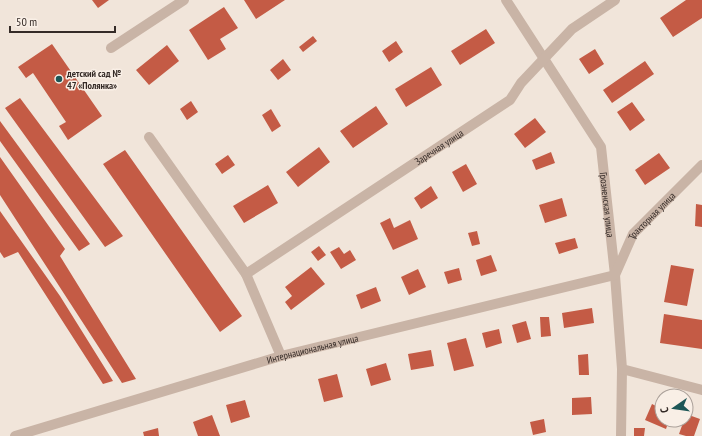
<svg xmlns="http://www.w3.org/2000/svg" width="702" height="436" font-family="'PT Sans Narrow',sans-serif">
  <rect width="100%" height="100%" fill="#f1e5da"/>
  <path fill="#c45b45" d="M 92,0 L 109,0 L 98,8 Z
    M 244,0 L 285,0 L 256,19 Z
    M 686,0 L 702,0 L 702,18 L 673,37 L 660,18 Z
    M 224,7 L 238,28 L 220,39 L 226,49 L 208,60 L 189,30 Z
    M 486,29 L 495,43 L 460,65 L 451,51 Z
    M 313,36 L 317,41 L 303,52 L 299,47 Z
    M 396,41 L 403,52 L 389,62 L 382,51 Z
    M 52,44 L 102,116 L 68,140 L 59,126 L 66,122 L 33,73 L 26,78 L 18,67 Z
    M 167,45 L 179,61 L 149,85 L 136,70 Z
    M 595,49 L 604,64 L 589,74 L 579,59 Z
    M 283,59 L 291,70 L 278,80 L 270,70 Z
    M 645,61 L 654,74 L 612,103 L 603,90 Z
    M 431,67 L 442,85 L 406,107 L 395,89 Z
    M 20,98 L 123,236 L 105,247 L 5,108 Z
    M 191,101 L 198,112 L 187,120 L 180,109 Z
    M 632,102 L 645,120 L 630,131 L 617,112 Z
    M 376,106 L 388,124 L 353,148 L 340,131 Z
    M 271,109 L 281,126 L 272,132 L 262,115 Z
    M 535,118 L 546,132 L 525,148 L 514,134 Z
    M 0,121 L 90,244 L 79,251 L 0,141 Z
    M 319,147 L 330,162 L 298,187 L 286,172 Z
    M 125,150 L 242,316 L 220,332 L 103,164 Z
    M 551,152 L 555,163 L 536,170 L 532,160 Z
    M 659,153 L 670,168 L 645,185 L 635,170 Z
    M 228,155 L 235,165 L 222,174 L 215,164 Z
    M 0,157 L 65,249 L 60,256 L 136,379 L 122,383 L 0,195 Z
    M 466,164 L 477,184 L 463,192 L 452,172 Z
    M 268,185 L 278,203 L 244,223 L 233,206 Z
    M 431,186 L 438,198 L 421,209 L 414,198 Z
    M 562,198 L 567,216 L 545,223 L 539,205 Z
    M 696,204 L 702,205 L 702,227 L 695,226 Z
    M 0,211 L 60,296 L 113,381 L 103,384 L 18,252 L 4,258 L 0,252 Z
    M 390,218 L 394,228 L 410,220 L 418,239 L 393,250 L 380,223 Z
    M 477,231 L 480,244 L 472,246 L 468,233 Z
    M 575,238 L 578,248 L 559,254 L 555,243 Z
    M 319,246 L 326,255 L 318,261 L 311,252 Z
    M 339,247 L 344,254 L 350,250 L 356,260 L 341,269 L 330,252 Z
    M 491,255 L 497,271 L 481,276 L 476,260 Z
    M 671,265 L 694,269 L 687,306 L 664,302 Z
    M 311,267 L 325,284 L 291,310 L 285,302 L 292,296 L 285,287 Z
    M 459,268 L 462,280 L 448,284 L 444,272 Z
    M 418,269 L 426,287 L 409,295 L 401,277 Z
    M 376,287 L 381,301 L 361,309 L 356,295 Z
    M 592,308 L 594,323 L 564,328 L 562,313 Z
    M 664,314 L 702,320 L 702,349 L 660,343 Z
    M 540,317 L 549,317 L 551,336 L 541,337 Z
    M 526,321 L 531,339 L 517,343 L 512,325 Z
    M 499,329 L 502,343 L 486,348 L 482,333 Z
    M 466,338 L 474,366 L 454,371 L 447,343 Z
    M 431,350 L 434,366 L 411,370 L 408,354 Z
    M 588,354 L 589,375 L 579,375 L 578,355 Z
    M 386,363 L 391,380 L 371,386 L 366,369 Z
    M 337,374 L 343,397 L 324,402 L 318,379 Z
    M 591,397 L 592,414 L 572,415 L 572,398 Z
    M 245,400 L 250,417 L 231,423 L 226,405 Z
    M 652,404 L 662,409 L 662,420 L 669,420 L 666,429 L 645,420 Z
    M 686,414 L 700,419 L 694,436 L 686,436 L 679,434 L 684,420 L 686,420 Z
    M 212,415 L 220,436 L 198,436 L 193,422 Z
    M 544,419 L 546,432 L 533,435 L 530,422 Z
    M 158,428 L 159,436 L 144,436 L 143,432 Z
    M 634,428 L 645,428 L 644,436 L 634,436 Z"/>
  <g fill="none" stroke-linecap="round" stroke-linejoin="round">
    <g stroke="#c9b4a6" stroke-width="10">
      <path id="s1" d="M 506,0 L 601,147 L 615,275 L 622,369 L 621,436"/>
      <path d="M 111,48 L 184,0"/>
      <path d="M 149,137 L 246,274 L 281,356"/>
      <path id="s2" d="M 246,274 L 510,100 L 521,83 L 572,29 L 615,0"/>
      <path d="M 622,369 L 702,390"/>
      <path id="s3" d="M 15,436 L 281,356 L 615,275 L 633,234 L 702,165"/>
    </g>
  </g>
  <circle fill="#1d5656" stroke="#f9efe6" stroke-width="1.5" cx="59" cy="79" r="4"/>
  <g text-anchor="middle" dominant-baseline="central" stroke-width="3" stroke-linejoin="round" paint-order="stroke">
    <g font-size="10" font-weight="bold" fill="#352b27" stroke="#f9efe6" text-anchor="start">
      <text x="67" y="73">детский сад №<tspan x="67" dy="12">47 «Полянка»</tspan></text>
    </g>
    <g font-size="10" fill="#352b27" stroke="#f9efe6">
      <text stroke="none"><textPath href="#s2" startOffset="231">Заречная улица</textPath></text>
      <text stroke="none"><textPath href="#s1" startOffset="233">Грозненская улица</textPath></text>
      <text stroke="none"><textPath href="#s3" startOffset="692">Тракторная улица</textPath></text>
      <text stroke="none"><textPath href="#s3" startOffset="310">Интернациональная улица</textPath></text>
    </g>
  </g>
  <g transform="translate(674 408) rotate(257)"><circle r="19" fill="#f9efe6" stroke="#aba19a"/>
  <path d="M0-3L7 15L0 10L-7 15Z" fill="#1d5656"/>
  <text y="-6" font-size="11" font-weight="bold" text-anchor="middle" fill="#352b27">С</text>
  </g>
  <path d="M10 26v6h105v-6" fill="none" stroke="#352b27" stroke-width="2"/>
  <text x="16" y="26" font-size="12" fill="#352b27" stroke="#f9efe6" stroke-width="3" paint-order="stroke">50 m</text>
</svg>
